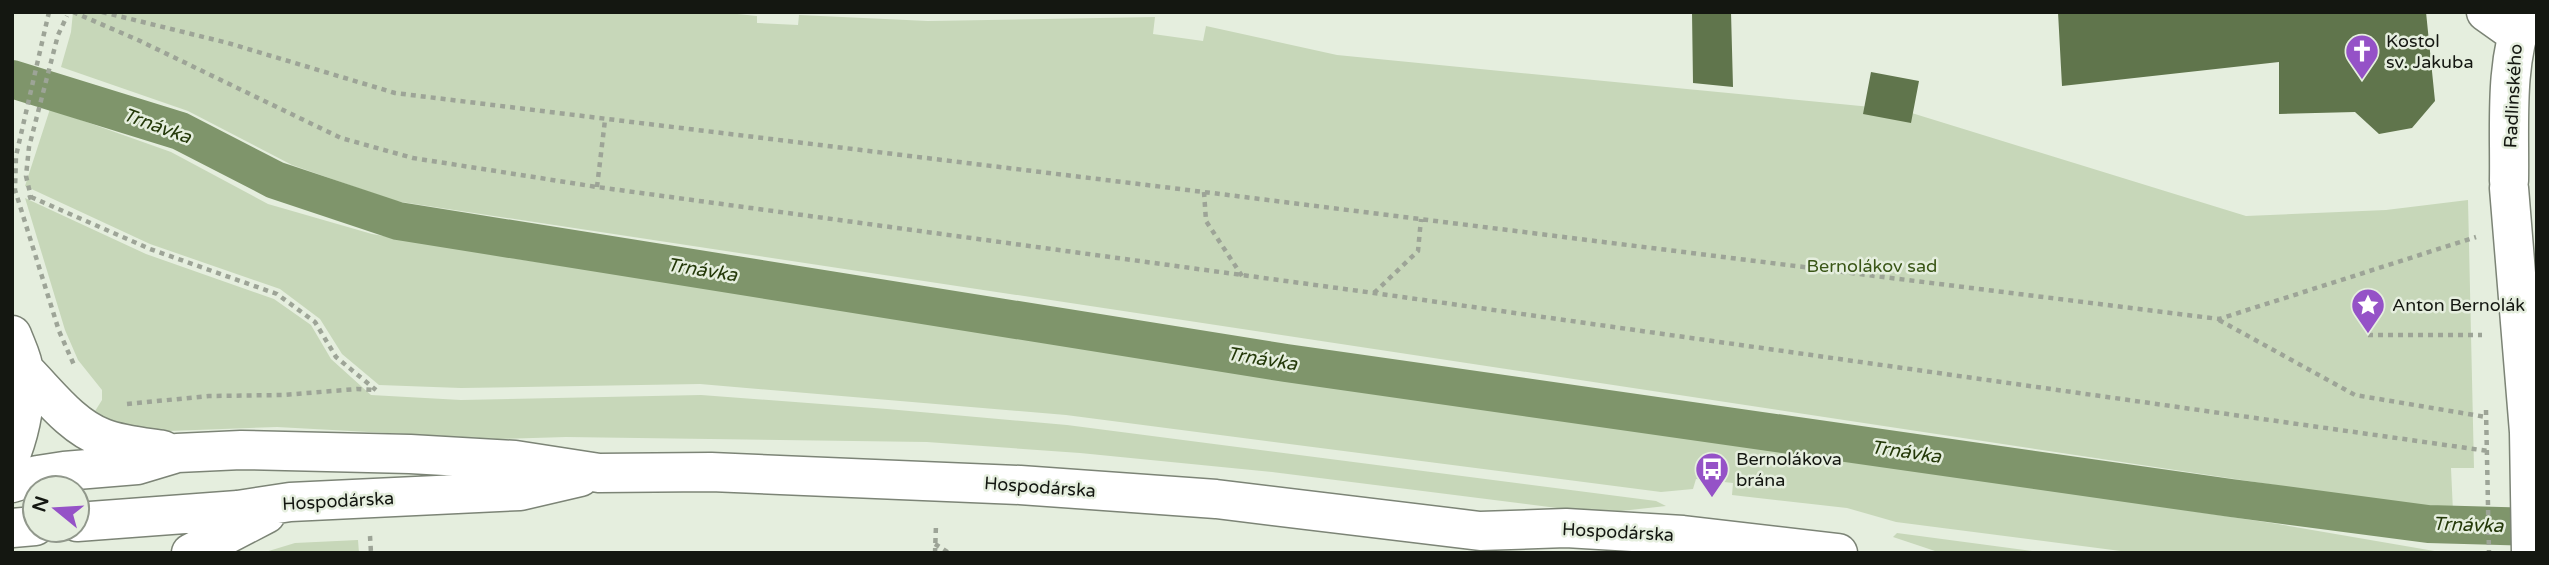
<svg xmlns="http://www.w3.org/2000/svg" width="2549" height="565" font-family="'Varela Round',sans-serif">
  <rect width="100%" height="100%" fill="#e5eede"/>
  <path fill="#c7d7b9" d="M 73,12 L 718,12 L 757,16 L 757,23 L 798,25 L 799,15 L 928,21 L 1155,17 L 1153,34 L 1203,41 L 1206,26 L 1337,55 L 1902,110 L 2246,216 L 2386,210 L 2468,200 L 2474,468 L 2451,468 L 2453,512 L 395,201 L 292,165 L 188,111 L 61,67 L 71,32 Z
    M 50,109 L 171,152 L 268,204 L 372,234 L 524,260 L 2278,524 L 2446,553 L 2136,553 L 1896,522 L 1847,508 L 1732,495 L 1733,483 L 1696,479 L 1693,489 L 1661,492 L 1066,415 L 700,384 L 461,388 L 379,385 L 342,354 L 320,319 L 280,289 L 150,244 L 25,186 Z
    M 25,198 L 146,254 L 274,299 L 311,325 L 331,359 L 371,395 L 461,400 L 701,395 L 887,409 L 1067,425 L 1656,501 L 1666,506 L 1621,511 L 1565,509 L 1272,472 L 1080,453 L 927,442 L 566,437 L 498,439 L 277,427 L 142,432 L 92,416 L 102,400 L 102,390 L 78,360 L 65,330 Z
    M 1897,533 L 2047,553 L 1941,553 L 1893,537 Z
    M 358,540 L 359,553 L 262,553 L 295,543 Z"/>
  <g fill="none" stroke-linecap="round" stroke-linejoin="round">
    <path stroke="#7f956b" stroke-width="38" d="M 12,79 L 180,131 L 275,180 L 398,221 L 1286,363 L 2231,498 L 2428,524 L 2537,527"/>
  </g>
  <path fill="#60754c" d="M 1692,12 L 1731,12 L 1733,87 L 1693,83 Z
    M 2058,12 L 2426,12 L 2435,101 L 2412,128 L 2379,134 L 2355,112 L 2279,114 L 2279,62 L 2062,86 Z
    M 1871,72 L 1919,81 L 1911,123 L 1863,114 Z"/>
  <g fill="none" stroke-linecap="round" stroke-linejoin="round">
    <g stroke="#7c8476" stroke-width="41">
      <path id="minor" d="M 2486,12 L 2517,34
        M 2509,181 C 2510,126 2504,64 2525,12
        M 2509,188 L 2529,432 L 2531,553
        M 12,335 C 16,346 23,359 24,371 C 27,397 21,428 12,452
        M 24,370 C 48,394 71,426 103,438 C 121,445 143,447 163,450
        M 12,483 L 38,475 L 64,471 L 137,465 L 177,453 L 241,450 L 410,454 L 515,460 L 599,473 L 711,472 L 1020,485 L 1216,499 L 1480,531 L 1566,528 L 1683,535 L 1838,553
        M 77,522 L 238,510 L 290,502 L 520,491 L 580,477
        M 12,528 L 35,526
        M 191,553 L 266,514"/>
    </g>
    <path stroke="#9da497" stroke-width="4.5" stroke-dasharray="5 5" stroke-linecap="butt" d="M 49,12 L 16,156 L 15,190 L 59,331 L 74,365
      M 73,12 L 138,40 L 341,138 L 413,158 L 597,187 L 1374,293 L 2488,451
      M 102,12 L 228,43 L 395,93 L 1204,192 L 2219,319 L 2476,237
      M 597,187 L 605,120
      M 1204,192 L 1206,221 L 1242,276
      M 31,197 L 150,249 L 277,294 L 315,322 L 336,357 L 376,390
      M 28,198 L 31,197 L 26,176 L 29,147 L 58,35 L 67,16
      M 1374,293 L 1418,251 L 1421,219
      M 2219,320 L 2355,395 L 2486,417
      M 2368,335 L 2482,335
      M 127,404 L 209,396 L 283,395 L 357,389 L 376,390
      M 2486,410 L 2489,553
      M 370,536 L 371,553
      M 935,544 L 949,553
      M 935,553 L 936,525"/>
    <use href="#minor" stroke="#fff" stroke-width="38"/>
  </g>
  <defs>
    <g id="church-pin" transform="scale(1.75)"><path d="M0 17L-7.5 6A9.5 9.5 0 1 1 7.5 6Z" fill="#9552c7" stroke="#e5eede"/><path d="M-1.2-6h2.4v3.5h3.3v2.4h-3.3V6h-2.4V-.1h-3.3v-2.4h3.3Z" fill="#fff"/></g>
    <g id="sight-pin" transform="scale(1.75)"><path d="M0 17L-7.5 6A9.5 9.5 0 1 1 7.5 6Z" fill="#9552c7" stroke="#e5eede"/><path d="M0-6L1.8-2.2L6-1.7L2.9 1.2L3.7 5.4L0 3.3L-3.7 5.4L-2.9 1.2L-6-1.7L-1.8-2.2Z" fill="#fff"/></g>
    <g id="bus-pin" transform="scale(1.75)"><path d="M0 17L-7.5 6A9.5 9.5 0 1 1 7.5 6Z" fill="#9552c7" stroke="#e5eede"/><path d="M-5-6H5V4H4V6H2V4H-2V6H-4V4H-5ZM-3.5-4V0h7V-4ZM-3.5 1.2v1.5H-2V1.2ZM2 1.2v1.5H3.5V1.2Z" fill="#fff"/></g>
  </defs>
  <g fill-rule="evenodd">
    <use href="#church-pin" x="2362" y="51"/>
    <use href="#sight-pin" x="2368" y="305"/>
    <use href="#bus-pin" x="1712" y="469"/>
  </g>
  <g text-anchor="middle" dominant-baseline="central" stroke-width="5" stroke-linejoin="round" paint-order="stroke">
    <g font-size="18" fill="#141711" stroke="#e5eede" text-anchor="start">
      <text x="2386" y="41">Kostol<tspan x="2386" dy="21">sv. Jakuba</tspan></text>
      <text x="2392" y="305">Anton Bernolák</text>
      <text x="1736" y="459">Bernolákova<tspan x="1736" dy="21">brána</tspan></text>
    </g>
    <g font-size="18" fill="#141711" stroke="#e5eede">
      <text transform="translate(2513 96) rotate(-87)">Radlinského</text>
      <text transform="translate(1040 487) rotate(4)">Hospodárska</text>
      <text transform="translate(338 501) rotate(-3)">Hospodárska</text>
      <text transform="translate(1618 532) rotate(3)">Hospodárska</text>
    </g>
    <g font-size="18" fill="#3a5617" stroke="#e5eede">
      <text x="1872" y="266">Bernolákov sad</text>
    </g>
    <g font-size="19" font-style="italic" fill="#243909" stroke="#e5eede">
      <text transform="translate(157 126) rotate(20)">Trnávka</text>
      <text transform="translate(702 270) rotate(9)">Trnávka</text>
      <text transform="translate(1262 359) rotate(9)">Trnávka</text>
      <text transform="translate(1906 452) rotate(8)">Trnávka</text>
      <text transform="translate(2468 525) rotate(2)">Trnávka</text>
    </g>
  </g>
  <rect width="2549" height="565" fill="none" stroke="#141711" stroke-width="28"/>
  <g transform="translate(56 509) rotate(288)"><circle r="33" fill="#e5eede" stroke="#91988c" stroke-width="2"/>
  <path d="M0-5L12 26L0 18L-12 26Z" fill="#9552c7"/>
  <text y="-10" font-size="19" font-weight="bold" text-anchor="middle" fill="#141711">N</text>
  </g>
</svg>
